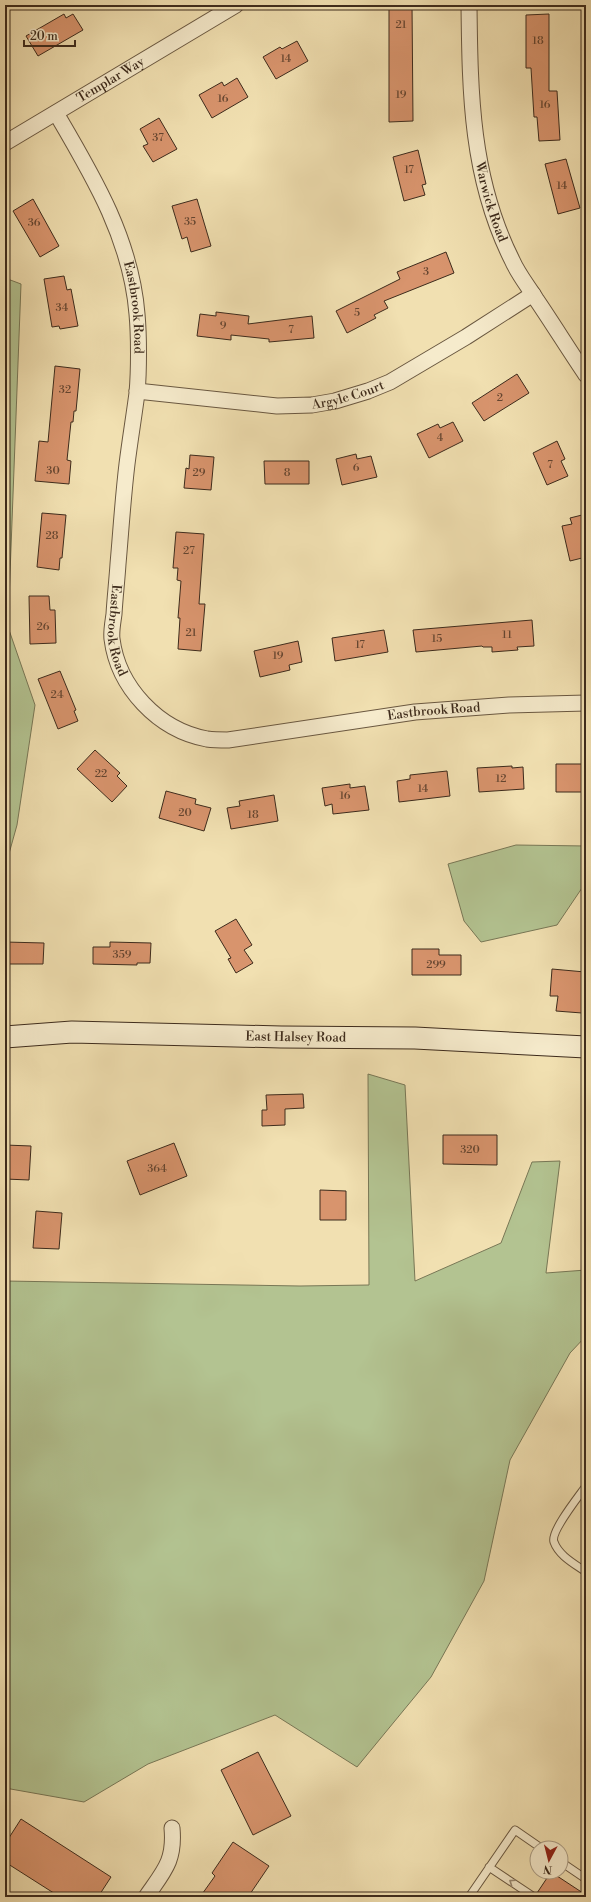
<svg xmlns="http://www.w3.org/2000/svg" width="591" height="1902" font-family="'Libre Bodoni',serif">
  <rect width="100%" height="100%" fill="#f1e0b1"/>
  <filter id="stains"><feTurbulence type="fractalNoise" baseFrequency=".005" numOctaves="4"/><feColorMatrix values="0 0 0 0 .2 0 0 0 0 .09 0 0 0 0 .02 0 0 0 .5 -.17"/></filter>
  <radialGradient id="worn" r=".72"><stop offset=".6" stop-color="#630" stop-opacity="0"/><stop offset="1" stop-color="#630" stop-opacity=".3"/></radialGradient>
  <path fill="#b3c391" stroke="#787756" d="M 5,278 L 21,284 L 8,627 L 35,705 L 17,825 L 5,868 Z
    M 516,845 L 586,846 L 586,893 L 582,888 L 557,925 L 481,942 L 464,921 L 448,864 Z
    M 368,1074 L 405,1085 L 415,1281 L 501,1243 L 532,1162 L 560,1161 L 546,1273 L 586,1270 L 586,1336 L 570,1353 L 510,1460 L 484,1581 L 431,1677 L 357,1767 L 275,1715 L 148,1764 L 84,1802 L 5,1788 L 5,1281 L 300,1286 L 369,1285 Z"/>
  <path fill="#d8946d" stroke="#3d2b1c" d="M 389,5 L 412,5 L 413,121 L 389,122 Z
    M 64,14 L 66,18 L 73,14 L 83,30 L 38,56 L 26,36 Z
    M 549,14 L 549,91 L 557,91 L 560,140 L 539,141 L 537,117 L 534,117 L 531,68 L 526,68 L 526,15 Z
    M 297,41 L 308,61 L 276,79 L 263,57 L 280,47 L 282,49 Z
    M 237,78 L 248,97 L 212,118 L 199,95 L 222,82 L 224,86 Z
    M 159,118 L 177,149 L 153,162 L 143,146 L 148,144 L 140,129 Z
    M 418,150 L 426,184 L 422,185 L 425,195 L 404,201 L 393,157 Z
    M 566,159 L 580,208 L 558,214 L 545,164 Z
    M 33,199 L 59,246 L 40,257 L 13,211 Z
    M 197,199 L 211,246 L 191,252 L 187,237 L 182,239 L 172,206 Z
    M 446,252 L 454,273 L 384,301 L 388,308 L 374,315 L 376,318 L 347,333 L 336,311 L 400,279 L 397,272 Z
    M 64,276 L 67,290 L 71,289 L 78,326 L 60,329 L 59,326 L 52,327 L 44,279 Z
    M 216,312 L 249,316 L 248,324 L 312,316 L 314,338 L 269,342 L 269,339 L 231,335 L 231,340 L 197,336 L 200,314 L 216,316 Z
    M 55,366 L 80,369 L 76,411 L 74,411 L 73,422 L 71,422 L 67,460 L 71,461 L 69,484 L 35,481 L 39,441 L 48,442 Z
    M 517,374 L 529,393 L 484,421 L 472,403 Z
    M 453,422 L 463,441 L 429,458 L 417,434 L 438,424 L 440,428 Z
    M 557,441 L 565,459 L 561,461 L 568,476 L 547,485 L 533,453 Z
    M 356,454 L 357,459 L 371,456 L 377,477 L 342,485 L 336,459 Z
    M 190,455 L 214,457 L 211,490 L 184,488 L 186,468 L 189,469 Z
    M 264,461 L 309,461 L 309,484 L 265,484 Z
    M 42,513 L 66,515 L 62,558 L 60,558 L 59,570 L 37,567 Z
    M 586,514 L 586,557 L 570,561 L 562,526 L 572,524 L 570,518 Z
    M 176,532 L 204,534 L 199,604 L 205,604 L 201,651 L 178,649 L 180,618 L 178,618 L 181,581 L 177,580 L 178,568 L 173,568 Z
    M 29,596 L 49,596 L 50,610 L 55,610 L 56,643 L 30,644 Z
    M 532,620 L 534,646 L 517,647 L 518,650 L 492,652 L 492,647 L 483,647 L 482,646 L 416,652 L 413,630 Z
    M 384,630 L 388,652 L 335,661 L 332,638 Z
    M 298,641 L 302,662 L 289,665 L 290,670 L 260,677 L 254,651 Z
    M 60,671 L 76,710 L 74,711 L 78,721 L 58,729 L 38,679 Z
    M 95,750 L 120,773 L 117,776 L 127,786 L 112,802 L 77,769 Z
    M 556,764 L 584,764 L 584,769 L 586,769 L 586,792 L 556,792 Z
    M 512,766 L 512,768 L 523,767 L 524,789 L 479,792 L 477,768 Z
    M 447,771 L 450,796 L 399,802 L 397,781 L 410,779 L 410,775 Z
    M 350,784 L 350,788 L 365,786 L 369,810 L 333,814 L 332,804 L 325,806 L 322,788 Z
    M 166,791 L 196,799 L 195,804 L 211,808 L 204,831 L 159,818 Z
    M 274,795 L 278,821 L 231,829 L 227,808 L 240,806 L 239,801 Z
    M 236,919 L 252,945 L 244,950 L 253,963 L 236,973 L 228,959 L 231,958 L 215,931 Z
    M 5,942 L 44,943 L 43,964 L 5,964 Z
    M 110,942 L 151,943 L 150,963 L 137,963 L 137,965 L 93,964 L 93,947 L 110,947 Z
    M 412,949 L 439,949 L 439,955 L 461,955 L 461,975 L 412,975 Z
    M 552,969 L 585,972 L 582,1013 L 556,1011 L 558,996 L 550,996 Z
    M 303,1094 L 304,1108 L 285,1109 L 285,1125 L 262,1126 L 262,1110 L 267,1110 L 266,1095 Z
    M 443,1135 L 497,1135 L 497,1165 L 443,1164 Z
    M 174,1143 L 187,1176 L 140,1195 L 127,1161 Z
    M 5,1145 L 31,1146 L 29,1180 L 5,1179 Z
    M 320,1190 L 346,1191 L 346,1220 L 320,1220 Z
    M 36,1211 L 62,1213 L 59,1249 L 33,1248 Z
    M 258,1752 L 291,1816 L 253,1835 L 221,1770 Z
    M 21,1819 L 111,1877 L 98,1897 L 60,1897 L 5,1862 L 5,1844 Z
    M 233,1842 L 269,1866 L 248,1897 L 200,1897 L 215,1876 L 212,1873 Z
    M 551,1872 L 586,1895 L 586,1897 L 539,1897 L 537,1893 Z"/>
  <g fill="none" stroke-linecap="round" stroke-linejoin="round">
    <g stroke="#6a5841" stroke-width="9">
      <path id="lane" d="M 586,1486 C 579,1496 550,1532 554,1542 C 559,1556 575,1564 586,1572
        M 561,1862 L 586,1879
        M 489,1867 L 534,1897
        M 469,1897 L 515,1830 L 541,1848"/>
    </g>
    <g stroke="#6a5841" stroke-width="17">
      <g id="street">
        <path id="s1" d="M 469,5 C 470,94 471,178 512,260 C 518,274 528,286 536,299 C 553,324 569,350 586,375"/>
        <path id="s2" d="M 56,113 C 93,176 131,239 137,314 C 139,336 139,370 137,393 C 134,416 130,440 127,464 C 123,497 121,530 118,564 C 117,580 115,597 114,614 C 113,622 111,631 112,639 C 118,687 158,730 207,739 C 214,740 221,740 228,740 L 415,712 L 509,705 L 586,703"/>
        <path id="s3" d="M 5,143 L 236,5"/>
        <path id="s4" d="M 137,391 L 277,406 L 312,405 L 335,401 L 368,391 L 390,382 L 466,337 L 533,294"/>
        <path d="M 146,1897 C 164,1871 175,1861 172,1828"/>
      </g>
    </g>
    <g stroke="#3d2b1c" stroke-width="23">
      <g id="secondary">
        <path id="s5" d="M 5,1037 L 72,1032 L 281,1037 L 415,1038 L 586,1047"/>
      </g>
    </g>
    <use href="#lane" stroke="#f6ebcc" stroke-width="7"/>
    <use href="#street" stroke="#f6ebcc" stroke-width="15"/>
    <use href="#secondary" stroke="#f6ebcc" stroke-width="21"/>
  </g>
  <defs><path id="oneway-chevron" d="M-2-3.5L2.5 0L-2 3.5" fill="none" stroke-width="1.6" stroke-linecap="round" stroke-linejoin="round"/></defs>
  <use stroke="#9a8b74" href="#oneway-chevron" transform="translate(512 1882) rotate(-146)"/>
  <g text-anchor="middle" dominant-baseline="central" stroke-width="3.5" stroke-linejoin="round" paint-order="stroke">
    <g font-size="11" fill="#644530">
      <text x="401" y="25">21</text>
      <text x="538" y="41">18</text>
      <text x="286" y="59">14</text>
      <text x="401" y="95">19</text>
      <text x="223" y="99">16</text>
      <text x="545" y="105">16</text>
      <text x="158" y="138">37</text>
      <text x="409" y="170">17</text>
      <text x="562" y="186">14</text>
      <text x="190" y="222">35</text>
      <text x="34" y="223">36</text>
      <text x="426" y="272">3</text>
      <text x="62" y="308">34</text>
      <text x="357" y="313">5</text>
      <text x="223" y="326">9</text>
      <text x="291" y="330">7</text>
      <text x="65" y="390">32</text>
      <text x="500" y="398">2</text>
      <text x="440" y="438">4</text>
      <text x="550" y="465">7</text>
      <text x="356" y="468">6</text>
      <text x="53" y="471">30</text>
      <text x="199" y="473">29</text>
      <text x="287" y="473">8</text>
      <text x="52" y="536">28</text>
      <text x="189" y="551">27</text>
      <text x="43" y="627">26</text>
      <text x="191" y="633">21</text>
      <text x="507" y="635">11</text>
      <text x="437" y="639">15</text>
      <text x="360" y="645">17</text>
      <text x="278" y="656">19</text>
      <text x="57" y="695">24</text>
      <text x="101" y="774">22</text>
      <text x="501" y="779">12</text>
      <text x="423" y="789">14</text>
      <text x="345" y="796">16</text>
      <text x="185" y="813">20</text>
      <text x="253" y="815">18</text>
      <text x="122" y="955">359</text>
      <text x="436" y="965">299</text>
      <text x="470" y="1150">320</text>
      <text x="157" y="1169">364</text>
    </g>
    <g font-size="13" fill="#3d2b1c" stroke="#f6ebcc">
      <text stroke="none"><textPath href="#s3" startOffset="123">Templar Way</textPath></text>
      <text stroke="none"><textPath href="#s1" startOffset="199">Warwick Road</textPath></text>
      <text stroke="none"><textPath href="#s2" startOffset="212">Eastbrook Road</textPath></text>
      <text stroke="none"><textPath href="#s4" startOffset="213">Argyle Court</textPath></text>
      <text stroke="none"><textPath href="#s2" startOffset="537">Eastbrook Road</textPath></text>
      <text stroke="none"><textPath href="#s2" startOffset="921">Eastbrook Road</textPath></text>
      <text stroke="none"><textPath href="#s5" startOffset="291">East Halsey Road</textPath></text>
    </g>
  </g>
  <rect width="591" height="1902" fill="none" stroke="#f1e0b1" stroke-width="20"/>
  <rect x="6" y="6" width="579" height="1890" fill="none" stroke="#3d2b1c" stroke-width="2"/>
  <rect x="10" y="10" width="571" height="1882" fill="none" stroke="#3d2b1c"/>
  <g transform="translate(549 1860) rotate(187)"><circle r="19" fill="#f6ebcc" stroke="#ac9e86"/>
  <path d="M0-3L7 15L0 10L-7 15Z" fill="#8f2418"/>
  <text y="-6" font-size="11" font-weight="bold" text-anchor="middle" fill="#3d2b1c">N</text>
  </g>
  <path d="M24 40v6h51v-6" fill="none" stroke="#3d2b1c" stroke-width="2"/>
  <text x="30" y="40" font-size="12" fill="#3d2b1c" stroke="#f6ebcc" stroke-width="3" paint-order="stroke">20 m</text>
  <rect width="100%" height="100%" filter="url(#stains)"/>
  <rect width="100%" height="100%" fill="url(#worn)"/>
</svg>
